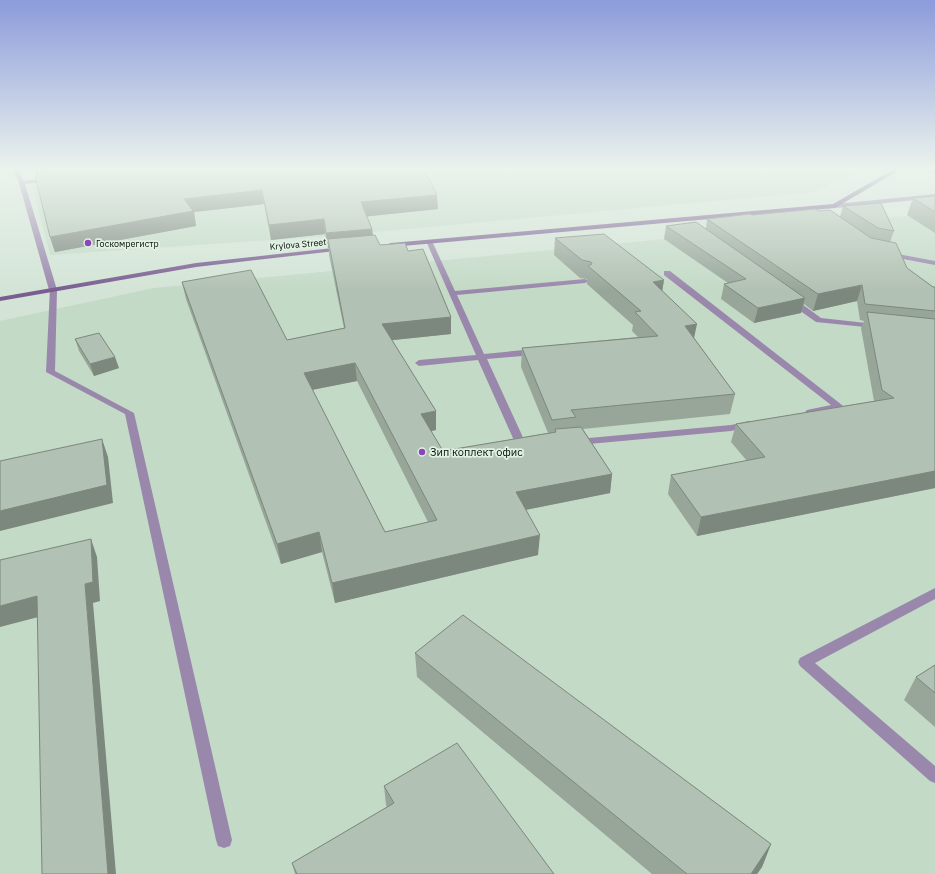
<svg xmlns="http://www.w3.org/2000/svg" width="935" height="874" font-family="'IBM Plex Sans',sans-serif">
  <rect width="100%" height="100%" fill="#d3e4d6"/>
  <path fill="#c3dac6" d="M 193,169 L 864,169 L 813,192 L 330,236 L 50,255 L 32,186 Z
    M 935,213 L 935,874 L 0,874 L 0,321 L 154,288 Z"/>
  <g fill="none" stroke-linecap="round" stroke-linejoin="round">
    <path fill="#9a87ac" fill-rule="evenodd" d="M 12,169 L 18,169 L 25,183 L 24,184 L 20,184 Z
      M 427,240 L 432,241 L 455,291 L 585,279 L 589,281 L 585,283 L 457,295 L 484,354 L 534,349 L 538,352 L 534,355 L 487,359 L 526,444 L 531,447 L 530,449 L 522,450 L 517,447 L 478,360 L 419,366 L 415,363 L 419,360 L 476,355 L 426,241 Z
      M 887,252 L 935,261 L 935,265 L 887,256 Z
      M 664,271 L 670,271 L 842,405 L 844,407 L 842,409 L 810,415 L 807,414 L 805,412 L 807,410 L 831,405 L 664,275 Z
      M 50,288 L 56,288 L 57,290 L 55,371 L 134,413 L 232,840 L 230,846 L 224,848 L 218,846 L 216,840 L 125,414 L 46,372 Z
      M 789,299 L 795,299 L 821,318 L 875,324 L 879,326 L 875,328 L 816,322 L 789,303 Z
      M 749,421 L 752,422 L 754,424 L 752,426 L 731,431 L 578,445 L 573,442 L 578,439 L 731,425 Z
      M 935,588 L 935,599 L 815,663 L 935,766 L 935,783 L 930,781 L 800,666 L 798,662 L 800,658 Z"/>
    <path fill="#9a87ac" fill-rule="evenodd" d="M 928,169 L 934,169 L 935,175 Z
      M 49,178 L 52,180 L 51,181 L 25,184 L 57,290 L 53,292 L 49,290 L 19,183 L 22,181 Z"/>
    <path fill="#9a87ac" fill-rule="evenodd" d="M 935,194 L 935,198 L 835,208 L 832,206 L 835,204 Z"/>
    <path fill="#795d91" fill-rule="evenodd" d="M 894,169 L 901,169 L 835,208 L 391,247 L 387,245 L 391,243 L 833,204 Z
      M 342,247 L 344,248 L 344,250 L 196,267 L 0,301 L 0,297 L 196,263 Z"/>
  </g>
  <path fill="#98a69a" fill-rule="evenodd" d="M 35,169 L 424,169 L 438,209 L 367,216 L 372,229 L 373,235 L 380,245 L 408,251 L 451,334 L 392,340 L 436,411 L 436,430 L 431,431 L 443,451 L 548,433 L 521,367 L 522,348 L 638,337 L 632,331 L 633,325 L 587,284 L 587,279 L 580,278 L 554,255 L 555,238 L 664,280 L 662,291 L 694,338 L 735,394 L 730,414 L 583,429 L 612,474 L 610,493 L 525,510 L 538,555 L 335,603 L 322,552 L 281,564 L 186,299 L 182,282 L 287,340 L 344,328 L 329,255 L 329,248 L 328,248 L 325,234 L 271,240 L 264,204 L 194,212 L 196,226 L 55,252 L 50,237 L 37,176 ZM 357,381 L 428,522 L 385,532 L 312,390 Z
    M 935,196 L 935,233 L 907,215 L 913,198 Z
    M 843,206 L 894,231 L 890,242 L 907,268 L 933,287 L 935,287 L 935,488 L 697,536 L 668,494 L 671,475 L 747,461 L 731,442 L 736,424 L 874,401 L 861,328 L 864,321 L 860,320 L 857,301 L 813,311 L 804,304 L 801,313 L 754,323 L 721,299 L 724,284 L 728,283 L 664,239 L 666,226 L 706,228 L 707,219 L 752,215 L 818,211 L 840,217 Z
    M 75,339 L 119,368 L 94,376 L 79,351 Z
    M 415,653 L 771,844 L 762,867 L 757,874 L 652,874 L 417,677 Z
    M 935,665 L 935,727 L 904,700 L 916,677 Z
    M 384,786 L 554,874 L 295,874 L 292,863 L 387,807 L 386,805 Z"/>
  <path fill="#7c877d" d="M 35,169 L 129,169 L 39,178 Z
    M 262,190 L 264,204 L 194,212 L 196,226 L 55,252 L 50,237 L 184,199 Z
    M 437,195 L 438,209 L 362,217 L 361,202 Z
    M 324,219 L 325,234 L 271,240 L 269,225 Z
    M 372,229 L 374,244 L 328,239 L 329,248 L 328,248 L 326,233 Z
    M 664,280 L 661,298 L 653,282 Z
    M 862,285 L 857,301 L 813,311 L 818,294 Z
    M 805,298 L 801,313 L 754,323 L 758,308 Z
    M 451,317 L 451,334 L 384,341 L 382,324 Z
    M 697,324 L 693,343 L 685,326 Z
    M 115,357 L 119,368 L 94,376 L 90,364 Z
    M 355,363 L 357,381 L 306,391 L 304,373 Z
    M 436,411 L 436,430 L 422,433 L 421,414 Z
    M 102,439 L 108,457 L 113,503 L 0,531 L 0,511 Z
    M 935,471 L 935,488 L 697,536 L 701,517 Z
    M 612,474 L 610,493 L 515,512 L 516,492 Z
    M 319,532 L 322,552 L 281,564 L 277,544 Z
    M 540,535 L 538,555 L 335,603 L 332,583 Z
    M 91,539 L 97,557 L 100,601 L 93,603 L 116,874 L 108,874 L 85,584 Z
    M 37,596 L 46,615 L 0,627 L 0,606 Z
    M 771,844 L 762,867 L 757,874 L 751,874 Z"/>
  <path fill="#b1c1b3" stroke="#7c877d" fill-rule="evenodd" d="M 53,169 L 424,169 L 437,195 L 361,202 L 372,229 L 326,233 L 324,219 L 269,225 L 262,190 L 184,199 L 193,211 L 50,237 L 35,176 L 38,176 L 36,170 Z
    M 935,196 L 935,212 L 913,198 Z
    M 881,203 L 894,231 L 878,228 L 843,206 Z
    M 816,209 L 818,211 L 830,210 L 871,238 L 896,243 L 907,268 L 933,287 L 935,287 L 935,311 L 865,304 L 862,285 L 818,294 L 707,219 L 750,214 L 752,215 Z
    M 696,222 L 805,298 L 758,308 L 724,284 L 746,279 L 666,226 Z
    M 604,234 L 664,280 L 653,282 L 697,324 L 685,326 L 735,394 L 571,410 L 576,417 L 552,420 L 522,348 L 658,336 L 635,312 L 641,311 L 588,266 L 592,264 L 591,262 L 582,260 L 555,238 Z
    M 375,235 L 380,245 L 405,243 L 408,251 L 423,249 L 451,317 L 382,324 L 436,411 L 421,414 L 443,451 L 556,432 L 555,429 L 581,427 L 612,474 L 516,492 L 540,535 L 332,583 L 319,532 L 277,544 L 182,282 L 251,270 L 287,340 L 345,328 L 328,239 ZM 355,363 L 437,520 L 385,532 L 304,373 Z
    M 867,312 L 935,319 L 935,471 L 701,517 L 671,475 L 765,457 L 736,424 L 894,398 L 882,390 Z
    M 99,333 L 115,357 L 90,364 L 75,339 Z
    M 102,439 L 107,485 L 0,511 L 0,461 Z
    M 91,539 L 93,582 L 85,584 L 108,874 L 42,874 L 37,596 L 0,606 L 0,560 Z
    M 463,615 L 771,844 L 751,874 L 687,874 L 415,653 Z
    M 935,665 L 935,693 L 916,677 Z
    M 457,743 L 554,874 L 297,874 L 292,863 L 394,803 L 384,786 Z"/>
  <linearGradient id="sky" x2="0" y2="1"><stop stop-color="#8c9bdb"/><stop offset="0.58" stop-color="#ebf3ed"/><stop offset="1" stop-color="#ebf3ed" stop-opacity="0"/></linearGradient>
  <rect width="935" height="291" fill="url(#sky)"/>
  <g fill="#8945b9" stroke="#e0f2e3" stroke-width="1.5">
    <circle cx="88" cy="243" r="4"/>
    <circle cx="422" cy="452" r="4"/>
  </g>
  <g text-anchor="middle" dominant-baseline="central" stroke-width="3.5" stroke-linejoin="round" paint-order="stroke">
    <g font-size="9" fill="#080d09" stroke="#e0f2e3" text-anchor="start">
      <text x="96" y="243">Госкомрегистр</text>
    </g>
    <g font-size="9" fill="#080d09" stroke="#e0f2e3">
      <text transform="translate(298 244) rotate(-5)">Krylova Street</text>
    </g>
    <g font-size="11" fill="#080d09" stroke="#e0f2e3" text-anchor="start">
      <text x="430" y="452">Зип коплект офис</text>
    </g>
  </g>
</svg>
